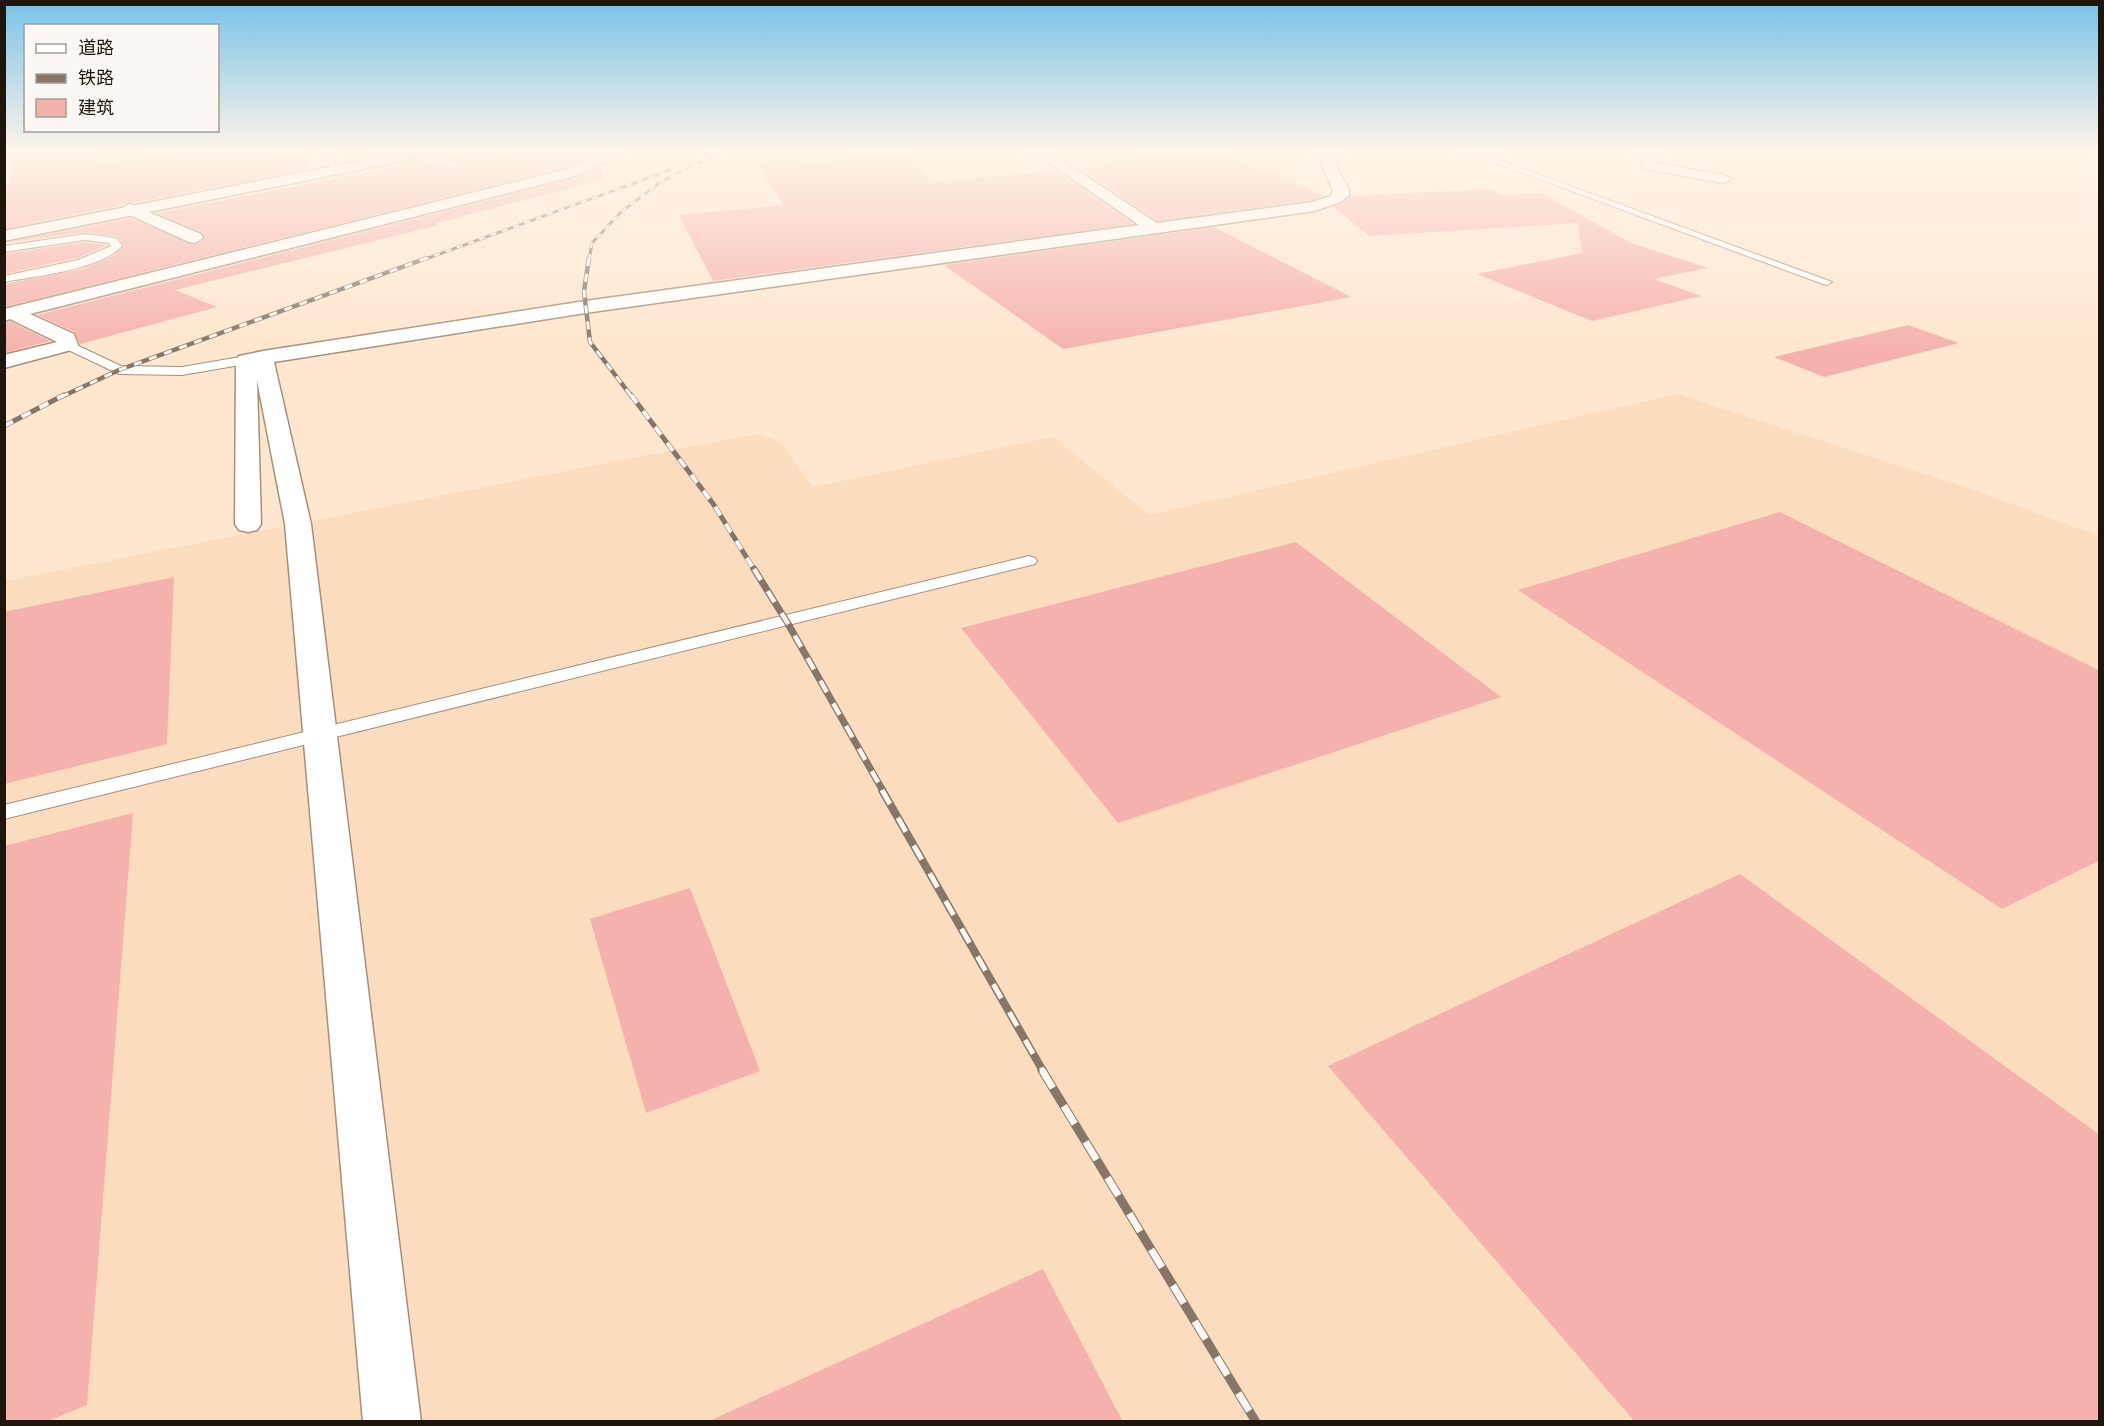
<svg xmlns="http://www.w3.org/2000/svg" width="2104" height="1426" font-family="'Roboto Condensed','Noto Sans SC',sans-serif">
  <rect width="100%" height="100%" fill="#ffe6ce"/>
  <path fill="#fcdcbf" d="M 1677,394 L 1971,489 L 2099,536 L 2099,1421 L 5,1422 L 5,581 L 756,434 L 780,442 L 813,487 L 1053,437 L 1149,515 Z"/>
  <path fill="#f5b2ac" d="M 16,151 L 101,151 L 101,163 L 177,154 L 176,151 L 279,151 L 284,160 L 302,158 L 309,169 L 133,203 L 128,202 L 122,205 L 4,229 L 4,184 L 10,183 Z
    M 468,151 L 597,151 L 598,153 L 568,167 L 4,307 L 4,284 L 84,269 L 113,256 L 124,246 L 116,236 L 85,232 L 4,243 L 131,218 L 195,245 L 205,239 L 202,232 L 156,213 L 421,162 L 453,169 L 458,166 L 458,162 L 443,157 Z
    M 1224,153 L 1258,171 L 1271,170 L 1324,196 L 1312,200 L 1158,221 L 1079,168 L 1105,166 L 1099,162 L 1178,154 L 1183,157 Z
    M 903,155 L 932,182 L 1056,171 L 1133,224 L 713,281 L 679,215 L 784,205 L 755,162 L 799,159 L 803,163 Z
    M 601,167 L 604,179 L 434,224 L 439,225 L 175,290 L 217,307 L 80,344 L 75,332 L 37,315 L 580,177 Z
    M 1491,189 L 1502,195 L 1541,193 L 1631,243 L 1708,268 L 1654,279 L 1701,296 L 1592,321 L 1477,274 L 1582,253 L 1578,223 L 1370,236 L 1333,207 L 1342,204 L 1351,196 Z
    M 1214,227 L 1351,297 L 1063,349 L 944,265 Z
    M 85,242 L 107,245 L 77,258 L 4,274 L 4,254 Z
    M 10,321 L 50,341 L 4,353 L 4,323 Z
    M 1908,325 L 1959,343 L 1824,377 L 1774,357 Z
    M 1780,512 L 2100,671 L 2100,860 L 2002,909 L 1518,590 Z
    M 1296,542 L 1501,697 L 1118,823 L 961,628 Z
    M 174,577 L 167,744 L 4,784 L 4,612 Z
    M 133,813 L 87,1405 L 46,1422 L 4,1422 L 4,846 Z
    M 1740,874 L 2100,1135 L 2100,1422 L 1635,1422 L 1328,1066 Z
    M 690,888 L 760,1071 L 646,1113 L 590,919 Z
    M 1043,1269 L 1123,1422 L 707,1422 Z"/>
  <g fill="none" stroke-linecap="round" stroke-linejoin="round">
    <g stroke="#a68f79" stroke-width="2">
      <path id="service" d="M 320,151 L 328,151 L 342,171 L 341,173 L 335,173 Z
        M 1463,151 L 1475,151 L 1832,282 L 1827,285 L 1823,284 Z
        M 410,154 L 453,161 L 457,164 L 453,167 L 413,158 L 410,158 Z
        M 85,234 L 116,238 L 122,246 C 100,270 36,276 4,282 L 4,276 L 78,260 L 111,246 L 109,243 L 85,240 L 4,252 L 4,246 Z
        M 68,341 L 121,366 L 182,367 L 246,356 L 252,360 L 246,364 L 182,375 L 119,374 L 64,348 L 64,342 Z
        M 1029,556 L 1035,558 L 1037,561 L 1035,564 L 4,819 L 4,805 Z"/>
    </g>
    <g stroke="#a68f79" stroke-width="3">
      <path id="minor" d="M 609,151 L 628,151 L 579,175 L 30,314 L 74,334 L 78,345 L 75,349 L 4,368 L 4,355 L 57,342 L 10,319 L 4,321 L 4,309 L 569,169 Z
        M 1032,151 L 1048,151 L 1157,223 L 1312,202 L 1331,196 L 1333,190 L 1321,164 L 1329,151 L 1349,151 L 1339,157 L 1335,164 L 1349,190 L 1349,195 L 1341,202 L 1314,211 L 585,313 L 274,362 L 311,524 L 421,1422 L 363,1422 L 285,524 L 257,380 L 261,524 L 257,530 L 248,532 L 239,530 L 235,524 L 236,360 L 239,356 L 263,351 L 585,301 L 1139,225 Z
        M 1632,151 L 1646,151 L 1655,163 L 1724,175 L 1731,179 L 1724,183 L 1645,169 Z
        M 129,204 L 201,234 L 203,238 L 195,243 L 189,242 L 123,212 L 121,209 Z"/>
    </g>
    <g stroke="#a68f79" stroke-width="3">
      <path id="secondary" d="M 411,151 L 440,151 L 433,155 L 4,241 L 4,231 Z"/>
    </g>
    <use href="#service" fill="#fff" fill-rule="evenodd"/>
    <use href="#minor" fill="#fff" fill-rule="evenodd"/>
    <use href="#secondary" fill="#fff" fill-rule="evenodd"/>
    <g stroke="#867667" stroke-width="3">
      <path id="rail-far5" d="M 423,260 L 670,170
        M 589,260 L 592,243 L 621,212 L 662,181 L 723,151"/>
    </g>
    <g stroke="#867667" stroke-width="4.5">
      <path id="rail-far4" d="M 589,258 L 584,291 L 590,342 L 632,397
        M 61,397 L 119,370 L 427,258"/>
    </g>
    <g stroke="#867667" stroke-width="5">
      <path id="rail-far3" d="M 631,395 L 714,505 L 755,571
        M 4,426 L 64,395"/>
    </g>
    <g stroke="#867667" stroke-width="7">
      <path id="rail-far2" d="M 754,569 L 787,622 L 883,791"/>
    </g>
    <g stroke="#867667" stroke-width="8">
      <path id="rail-far1" d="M 882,790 L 1043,1071"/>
    </g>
    <g stroke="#867667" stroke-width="9">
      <path id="rail" d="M 1042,1070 L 1256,1422"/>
    </g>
    <use href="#rail-far5" stroke="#fcf7f2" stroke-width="2" stroke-dasharray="6" stroke-linecap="butt"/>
    <use href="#rail-far4" stroke="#fcf7f2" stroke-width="3" stroke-dasharray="8" stroke-linecap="butt"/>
    <use href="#rail-far3" stroke="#fcf7f2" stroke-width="4" stroke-dasharray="10" stroke-linecap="butt"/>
    <use href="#rail-far2" stroke="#fcf7f2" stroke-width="4.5" stroke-dasharray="13" stroke-linecap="butt"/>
    <use href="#rail-far1" stroke="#fcf7f2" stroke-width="5" stroke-dasharray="16" stroke-linecap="butt"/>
    <use href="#rail" stroke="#fcf7f2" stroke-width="7" stroke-dasharray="21" stroke-linecap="butt"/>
  </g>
  <linearGradient id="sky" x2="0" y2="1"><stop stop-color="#78c2e8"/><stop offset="0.43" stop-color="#fff4e9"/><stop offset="1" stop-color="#fff4e9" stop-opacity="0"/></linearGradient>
  <rect width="2104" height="351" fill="url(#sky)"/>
  <rect width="2104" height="1426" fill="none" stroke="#1e150d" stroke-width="12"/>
  <rect x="24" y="24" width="195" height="108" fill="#fcf7f2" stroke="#a39d96" stroke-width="1.5"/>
  <rect x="36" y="44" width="30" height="9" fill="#ffffff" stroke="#a39d96" stroke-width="1.5"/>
  <text x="78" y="54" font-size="18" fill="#1e150d">道路</text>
  <rect x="36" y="74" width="30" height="9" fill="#867667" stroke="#a39d96" stroke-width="1.5"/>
  <text x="78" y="84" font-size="18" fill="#1e150d">铁路</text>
  <rect x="36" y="99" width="30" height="18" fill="#f5b2ac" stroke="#a39d96" stroke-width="1.5"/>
  <text x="78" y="114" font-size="18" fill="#1e150d">建筑</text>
</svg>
